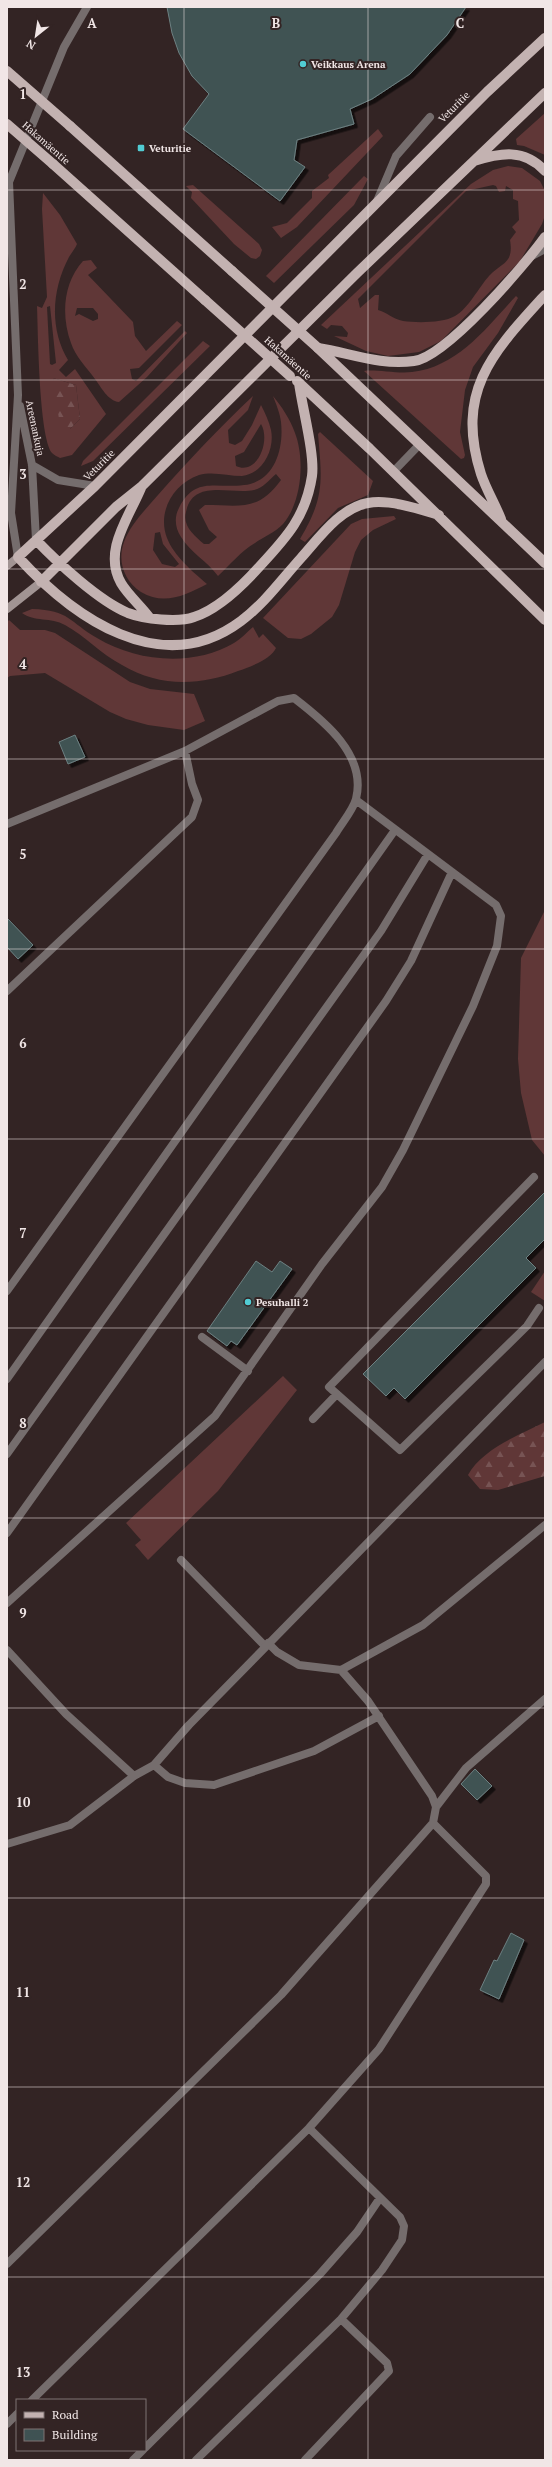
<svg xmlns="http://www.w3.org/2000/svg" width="552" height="2467" font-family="'PT Serif',serif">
  <defs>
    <pattern id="forest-firs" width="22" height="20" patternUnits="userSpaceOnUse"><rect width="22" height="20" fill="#603737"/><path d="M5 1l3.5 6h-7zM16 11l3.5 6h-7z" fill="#775454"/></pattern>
    <filter id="shadow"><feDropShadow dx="3.5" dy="3.5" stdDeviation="0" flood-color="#0009"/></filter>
  </defs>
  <rect width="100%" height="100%" fill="#332424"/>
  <path fill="#603737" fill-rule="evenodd" d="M 545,113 L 545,155 L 524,146 L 517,145 L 516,139 Z
    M 378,129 L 383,136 L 297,227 L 281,238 L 272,227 L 287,223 L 312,198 L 312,191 L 329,178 L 328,175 Z
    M 508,166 L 522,168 L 540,181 L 545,191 L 545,215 L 542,224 L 520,261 L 441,341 L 419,352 L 388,356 L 366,351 L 334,336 L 347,337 L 348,333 L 342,326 L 331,325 L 327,329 L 321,325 L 471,184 L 493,170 ZM 493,185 L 496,186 L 499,192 L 505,191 L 506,186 L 513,190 L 513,199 L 518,201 L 519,220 L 512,227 L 516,232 L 510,240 C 514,264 502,262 489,276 C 479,287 468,309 455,316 C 443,323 417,323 403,321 C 393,319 386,312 378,310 L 379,295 L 375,295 L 360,308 L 358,299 L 466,191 Z
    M 364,176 L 368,179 L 354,205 L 274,283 L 266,276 Z
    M 193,185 L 259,244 L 262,250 L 260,256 L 256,259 L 251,258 L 234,244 L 191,198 L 192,192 L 186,186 Z
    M 43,193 L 60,215 L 77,244 C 75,249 72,252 69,257 C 52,289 49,328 68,360 L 59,370 L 66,377 L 75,369 L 106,414 L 72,455 L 60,458 C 58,457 54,455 52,453 C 39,437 38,332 37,306 L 42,308 L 47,297 L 42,209 ZM 50,306 L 56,363 L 52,365 L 50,364 L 47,307 ZM 53,378 L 76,385 L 80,419 L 70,429 Z
    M 91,260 L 97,268 L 88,275 L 133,322 L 135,336 L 146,351 L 177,321 L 182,325 L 139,368 L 130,369 L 132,379 L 136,381 L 185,331 L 187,333 L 147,377 L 119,402 C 108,401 101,387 95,379 C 87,368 75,356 71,343 C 61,316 63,283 83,261 ZM 77,308 L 93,308 L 98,314 L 98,319 L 93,321 L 79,314 L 75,316 Z
    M 516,296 L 518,298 L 498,333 L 473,367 L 465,390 L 460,432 L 465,455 L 464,458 L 461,459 L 364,371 C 374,369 398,374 412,372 C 458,367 487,327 516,296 Z
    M 203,341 L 210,346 L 93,461 L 81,466 L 83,461 Z
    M 253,396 L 248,410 L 228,430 L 229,443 L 235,445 L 242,441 L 252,425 L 261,405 C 265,413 269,421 271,430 C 275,449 263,474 242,476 C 228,476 213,471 199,475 C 173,484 157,512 167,538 C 174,556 193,572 207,584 C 186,595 164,606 141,592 C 124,581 117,561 124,542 C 130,525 146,509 158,495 C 188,461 219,428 253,396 ZM 261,424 C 271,441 257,476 236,466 L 235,456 L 244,452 ZM 160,532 L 163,544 L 179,564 L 175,567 L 162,564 L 153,550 L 155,533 Z
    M 273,396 C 282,407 290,419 295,433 C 305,459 302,502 283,524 C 276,532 263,537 255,543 C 241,551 230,565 218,576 C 207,561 191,553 181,537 C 175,528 174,517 179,508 C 195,476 215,489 244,485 C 275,482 284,448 281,422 C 280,413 276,404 273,396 ZM 276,474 L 281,480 C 258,512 240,505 205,505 L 199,510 L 209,530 L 217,537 L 209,544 L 204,544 C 195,536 182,526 186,512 C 193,478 231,495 254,490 C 263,488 269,480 276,474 Z
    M 320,432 L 373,481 L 368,495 L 338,508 L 305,542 L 300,539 C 325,497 322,480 318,434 Z
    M 394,516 L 396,519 L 373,530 L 361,540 L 355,552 L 339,605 L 332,617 L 311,634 L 301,639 L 288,638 L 263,618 L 351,524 L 362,519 Z
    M 32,609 C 70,610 69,622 97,638 C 137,662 193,667 234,643 C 241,639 247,632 253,627 L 259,638 L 263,634 L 276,648 C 271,659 250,667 238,671 C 200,686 158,687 122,665 C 101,654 85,636 65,625 C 51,617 34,622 22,613 Z
    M 9,620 L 20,630 L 45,630 L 55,633 L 130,682 L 150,689 L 194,694 L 205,721 L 184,730 L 148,725 L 126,719 L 110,712 L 45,673 L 10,676 L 7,678 L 7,622 Z
    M 545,910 L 545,1156 L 532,1140 L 521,1093 L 518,1059 L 521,958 Z
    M 545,1271 L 545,1301 L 531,1292 Z
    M 283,1376 L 297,1390 L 218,1491 L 148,1560 L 135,1545 L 141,1540 L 126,1523 Z"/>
  <path fill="url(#forest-firs)" d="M 53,378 L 76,385 L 80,419 L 70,429 L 64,431 L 60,426 Z
    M 545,1422 L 545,1476 L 498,1490 L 480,1489 L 468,1475 C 482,1449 519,1435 545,1422 Z"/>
  <path fill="#3f5253" stroke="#6d8182" filter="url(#shadow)" d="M 167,7 L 466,7 L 447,35 L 410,74 L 372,99 L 350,109 L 354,124 L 297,140 L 294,160 L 305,167 L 280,201 L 183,129 L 209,94 L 192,76 L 179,53 L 172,33 Z
    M 75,735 L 85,757 L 68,764 L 59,742 Z
    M 7,918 L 33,945 L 18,959 L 7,947 Z
    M 545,1192 L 545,1239 L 526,1258 L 536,1268 L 405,1399 L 394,1388 L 386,1396 L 363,1374 Z
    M 256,1261 L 272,1272 L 280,1261 L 292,1269 L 237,1345 L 231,1341 L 227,1346 L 207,1331 Z
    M 475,1769 L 492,1786 L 477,1800 L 461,1784 Z
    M 511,1933 L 524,1940 L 499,1999 L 480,1990 L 494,1960 L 497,1961 Z"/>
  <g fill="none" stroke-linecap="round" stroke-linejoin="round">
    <path stroke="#756d6d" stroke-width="8" d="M 377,201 L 396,156 L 430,117
      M 532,256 L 545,249
      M 393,472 L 420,444
      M 7,824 L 185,751 L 278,701 L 294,698 C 324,721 367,755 356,799 C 353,810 342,823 336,833 L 7,1291
      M 7,991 L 192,817 L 198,800 L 192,784 L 185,751
      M 534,1177 L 329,1387 L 400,1450 L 527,1326 L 539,1308
      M 202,1337 L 248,1371
      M 7,1379 L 395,830
      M 313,1419 L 337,1394
      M 7,1454 L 381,931 L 428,854
      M 7,1533 L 386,1001 L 411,961 L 452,872
      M 181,1560 L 265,1646
      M 7,1603 L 215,1416 L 322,1264 L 382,1187 L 403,1150 L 473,1006 L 497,946 L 501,916 L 496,905 L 356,800
      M 268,1643 L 277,1652 L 299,1665 L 341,1670 L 423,1625 L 545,1525
      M 7,1650 L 66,1714 L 134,1776
      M 154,1765 L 168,1777 L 185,1783 L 214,1785 L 314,1751 L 379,1716
      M 436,1807 L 466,1768 L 545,1699
      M 7,1844 L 70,1825 L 134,1776 L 154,1765 L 188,1726
      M 7,2264 L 281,1995 L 433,1823
      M 32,2400 L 309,2128 L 379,2049 L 486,1884 L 486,1876 L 433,1823 L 436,1807 L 432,1796 L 368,1701 L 341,1670
      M 7,2424 L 17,2414
      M 145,2448 L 320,2274 L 357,2232 L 380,2198
      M 133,2460 L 143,2450
      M 196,2460 L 341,2319 L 382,2270 L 402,2240 L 404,2226 L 400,2217 L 309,2128
      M 305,2460 L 389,2371 L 387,2363 L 341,2319"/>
    <path stroke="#756d6d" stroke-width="8" d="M 20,406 L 32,465 L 36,540
      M 32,465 L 58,480 L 95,486
      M 18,557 L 11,513 L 18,395 L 9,182 L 64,47 L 87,7
      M 188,1726 L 545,1362"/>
    <path stroke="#a19493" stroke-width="8" d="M 7,566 L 18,557
      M 7,609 L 41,582"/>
    <path stroke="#c3b2b1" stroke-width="10" d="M 70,126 L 232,271
      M 474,161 C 500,153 524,148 545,171
      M 53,164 L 205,300
      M 318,348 L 545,563
      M 318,348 C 350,353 381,366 414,361 C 446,357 525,265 545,237
      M 297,381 L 370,449 L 545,620
      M 141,488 C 128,519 103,551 121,583 C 128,595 141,606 149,617
      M 439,515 C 419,509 389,499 368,503 C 340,508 319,538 301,558 C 282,579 264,604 241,621 C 161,681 73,617 18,557 L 95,486 L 487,92 L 545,38
      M 501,519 C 495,504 486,489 481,474 C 455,391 492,353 545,295
      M 36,540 C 58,563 99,601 128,613 C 144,619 178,623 194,617 C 219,609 243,585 260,566 C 287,537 306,516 312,476 C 315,454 302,407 299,383
      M 41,582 L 116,507 L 141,487 L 357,273 L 545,93"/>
    <path stroke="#c3b2b1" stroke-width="10" d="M 7,71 L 70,126
      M 7,124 L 53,164
      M 232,271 L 318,348
      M 205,300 L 290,376"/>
  </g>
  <path fill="none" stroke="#f1e6e6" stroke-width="1" stroke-opacity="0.55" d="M 184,7 L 184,2460M 368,7 L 368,2460M 7,190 L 545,190M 7,380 L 545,380M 7,569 L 545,569M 7,759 L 545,759M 7,949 L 545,949M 7,1139 L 545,1139M 7,1328 L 545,1328M 7,1518 L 545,1518M 7,1708 L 545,1708M 7,1898 L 545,1898M 7,2087 L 545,2087M 7,2277 L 545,2277"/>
  <g fill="#51ccd3" stroke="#332424" stroke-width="1.5">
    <circle cx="303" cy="64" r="4"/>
    <rect x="137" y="144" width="8" height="8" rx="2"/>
    <circle cx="248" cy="1302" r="4"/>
  </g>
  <g text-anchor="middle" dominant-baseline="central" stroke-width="4" stroke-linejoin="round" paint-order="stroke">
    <g font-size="10" font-weight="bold" fill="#f1e6e6" stroke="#332424" text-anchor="start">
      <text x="311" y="64">Veikkaus Arena</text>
      <text x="149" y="148">Veturitie</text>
      <text x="256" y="1302">Pesuhalli 2</text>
    </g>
    <g font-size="10" fill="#f1e6e6" stroke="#332424">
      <text transform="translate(454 107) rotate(-45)">Veturitie</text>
      <text transform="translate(46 143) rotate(41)">Hakamäentie</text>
      <text transform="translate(288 358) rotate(42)">Hakamäentie</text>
      <text transform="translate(35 428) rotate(78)">Areenankuja</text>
      <text transform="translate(99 465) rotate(-45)">Veturitie</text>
    </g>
  </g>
  <g font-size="13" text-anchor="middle" font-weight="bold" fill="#f1e6e6" stroke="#332424" stroke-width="4" stroke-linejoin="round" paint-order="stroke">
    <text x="92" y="28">A</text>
    <text x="276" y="28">B</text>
    <text x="460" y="28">C</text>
    <text x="23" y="99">1</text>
    <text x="23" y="289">2</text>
    <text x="23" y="479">3</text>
    <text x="23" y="669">4</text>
    <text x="23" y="859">5</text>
    <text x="23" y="1048">6</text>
    <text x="23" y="1238">7</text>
    <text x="23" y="1428">8</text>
    <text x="23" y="1618">9</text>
    <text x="23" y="1807">10</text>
    <text x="23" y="1997">11</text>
    <text x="23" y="2187">12</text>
    <text x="23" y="2377">13</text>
  </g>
  <rect width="552" height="2467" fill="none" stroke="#f1e6e6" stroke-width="16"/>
  <rect x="16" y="2399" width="130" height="52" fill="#332424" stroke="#7f7272"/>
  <rect x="24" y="2412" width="20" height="6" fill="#c3b2b1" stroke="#7f7272"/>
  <text x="52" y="2419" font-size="12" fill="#f1e6e6">Road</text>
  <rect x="24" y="2429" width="20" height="12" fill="#3f5253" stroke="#7f7272"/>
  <text x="52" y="2439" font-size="12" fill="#f1e6e6">Building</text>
  <g transform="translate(36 36) rotate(210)" stroke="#332424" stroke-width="3" paint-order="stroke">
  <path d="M0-3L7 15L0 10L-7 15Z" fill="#f1e6e6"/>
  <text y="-6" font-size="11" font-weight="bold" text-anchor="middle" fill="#f1e6e6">N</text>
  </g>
</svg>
